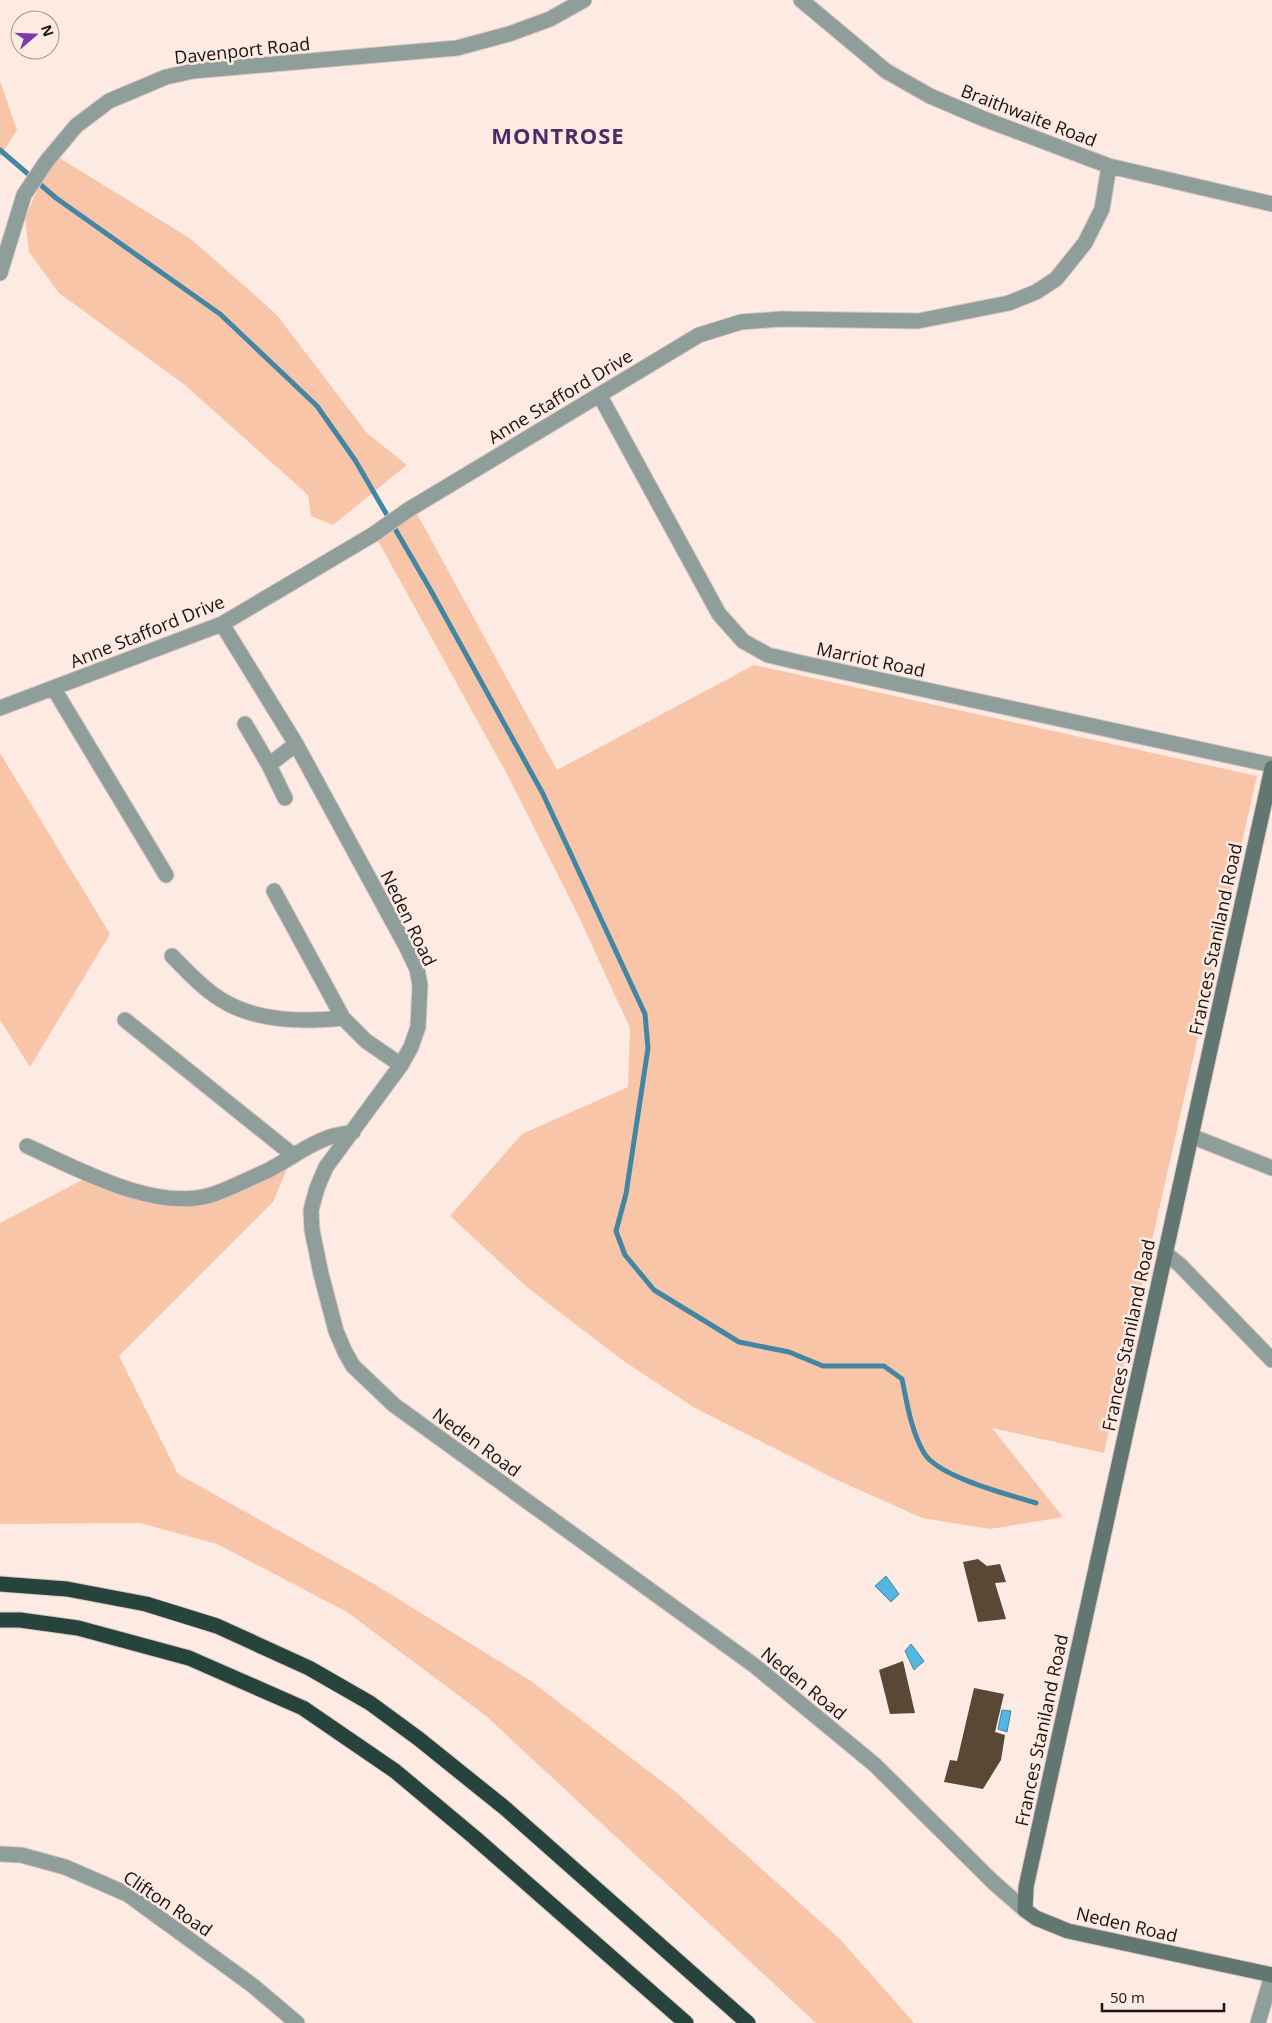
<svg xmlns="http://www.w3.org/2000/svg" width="1272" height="2023" font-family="'Open Sans',sans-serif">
  <rect width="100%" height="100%" fill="#fdebe3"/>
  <path fill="#f9c5a9" d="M 0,81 L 17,130 L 0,157 Z
    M 53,154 L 191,239 L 276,314 L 367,433 L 407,465 L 333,525 L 311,516 L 308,495 L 185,385 L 59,293 L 29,252 L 25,218 Z
    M 416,512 L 557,770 L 754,665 L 1257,776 L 1104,1453 L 992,1428 L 1063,1517 L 990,1529 L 922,1518 L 835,1479 L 695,1408 L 625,1362 L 528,1288 L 450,1216 L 522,1134 L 628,1087 L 630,1028 L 578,915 L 509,778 L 377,539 Z
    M 0,753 L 110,934 L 30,1067 L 0,1020 Z
    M 292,1157 L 273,1202 L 119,1356 L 178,1474 L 374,1584 L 531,1681 L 677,1793 L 840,1939 L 914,2023 L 816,2023 L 486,1716 L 347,1612 L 217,1544 L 140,1523 L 0,1524 L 0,1223 L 86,1178 L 155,1195 L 196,1192 Z"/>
  <path fill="#52b7e3" stroke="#4286a3" d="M 886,1576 L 899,1594 L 891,1602 L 875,1586 Z
    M 911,1644 L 924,1661 L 914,1670 L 905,1651 Z
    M 1002,1710 L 1011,1711 L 1007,1732 L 998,1729 Z"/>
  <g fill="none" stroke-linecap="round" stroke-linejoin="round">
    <path stroke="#4286a3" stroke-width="5" d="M 0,150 L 56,198 L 220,314 L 317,406 L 355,460 L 430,589 L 543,794 L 645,1014 L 648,1048 L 626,1194 L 616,1231 L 625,1255 L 654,1290 L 739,1342 L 789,1352 L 823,1366 L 884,1366 L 902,1379 C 907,1403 911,1431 924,1453 C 938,1477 1010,1495 1036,1503"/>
  </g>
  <path fill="#5b4736" d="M 978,1559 L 987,1566 L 1000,1564 L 1006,1582 L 995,1583 L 1006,1619 L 978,1622 L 963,1562 Z
    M 903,1661 L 915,1713 L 890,1714 L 879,1670 Z
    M 974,1688 L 1004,1694 L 995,1732 L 1005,1735 L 1001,1760 L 983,1789 L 944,1782 L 950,1760 L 957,1761 Z"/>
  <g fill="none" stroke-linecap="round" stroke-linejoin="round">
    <g stroke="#d9c8c1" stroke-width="17">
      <path id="street" d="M 801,0 L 886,71 L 930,96 L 984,119 L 1109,166 L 1272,204
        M 0,273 L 24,195 L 46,162 L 76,126 L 109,101 L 166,77 L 193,71 L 457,48 L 509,34 L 550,19 L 584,0
        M 600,396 L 719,614 L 743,641 L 768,655 L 802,663 L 1272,765
        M 222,624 L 296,744 L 407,948 L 417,969 L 420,985 L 418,1027 L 411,1047 L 401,1065 L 326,1167 L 317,1188 L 311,1210 L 312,1230 L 321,1274 L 336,1331 L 345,1352 L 353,1366 L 394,1405 L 755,1666 L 875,1765 L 993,1882 L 1025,1910
        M 54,689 L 166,875
        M 0,708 L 222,624 L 374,534 L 408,510 L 699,335 L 741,322 L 781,319 L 918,321 L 1009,303 L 1036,292 L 1056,279 L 1085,243 L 1102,209 L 1109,166
        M 245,724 L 269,765 L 285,798
        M 269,765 L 296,744
        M 274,891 L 343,1018 L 366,1041 L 401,1065
        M 172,956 C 187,971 202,988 220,999 C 256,1022 302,1022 343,1018
        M 125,1020 L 293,1155
        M 1191,1136 L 1272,1168
        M 27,1146 C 78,1169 155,1212 211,1195 C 230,1189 248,1179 267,1171 C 287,1161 305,1146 327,1138 C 335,1135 344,1134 353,1132
        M 1165,1253 L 1180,1265 L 1272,1360
        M 0,1854 L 21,1855 L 65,1867 L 127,1894 L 252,1985 L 297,2023
        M 1258,2023 L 1272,1975"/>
    </g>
    <g stroke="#d9c8c1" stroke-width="17">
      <path id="secondary" d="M 1272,768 L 1026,1887 L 1025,1910 L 1036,1918 L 1068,1931 L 1272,1975"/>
    </g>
    <g stroke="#d9c8c1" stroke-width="17">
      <path id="highway" d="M 0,1584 L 67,1589 L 146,1604 L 217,1626 L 309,1668 L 370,1703 L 419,1739 L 506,1809 L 748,2023
        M 0,1620 L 20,1620 L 78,1628 L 189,1658 L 303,1708 L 395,1771 L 474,1837 L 686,2023"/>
    </g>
    <use href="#street" stroke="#8f9e9a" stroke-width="15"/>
    <use href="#secondary" stroke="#627772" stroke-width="15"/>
    <use href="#highway" stroke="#26443d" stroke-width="15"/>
  </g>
  <g text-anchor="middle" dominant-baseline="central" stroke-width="5" stroke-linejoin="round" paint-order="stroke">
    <g font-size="18" fill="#1c120d" stroke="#fdebe3">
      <text transform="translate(242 50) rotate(-6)">Davenport Road</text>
      <text transform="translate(1029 115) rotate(21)">Braithwaite Road</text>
      <text transform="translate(560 396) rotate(-31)">Anne Stafford Drive</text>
      <text transform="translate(147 631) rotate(-22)">Anne Stafford Drive</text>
      <text transform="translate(871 659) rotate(12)">Marriot Road</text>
      <text transform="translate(409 918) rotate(64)">Neden Road</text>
      <text transform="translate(1215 939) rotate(-78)">Frances Staniland Road</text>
      <text transform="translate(1128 1335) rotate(-78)">Frances Staniland Road</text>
      <text transform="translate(477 1442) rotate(36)">Neden Road</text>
      <text transform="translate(804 1683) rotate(39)">Neden Road</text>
      <text transform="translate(1041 1730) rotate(-78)">Frances Staniland Road</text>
      <text transform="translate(168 1903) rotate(34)">Clifton Road</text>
      <text transform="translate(1127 1924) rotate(13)">Neden Road</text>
    </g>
    <g font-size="22" font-weight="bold" letter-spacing="1" fill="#4c2c65" stroke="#fdebe3">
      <text x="558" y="135">MONTROSE</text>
    </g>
  </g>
  <g transform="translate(35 35) rotate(71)"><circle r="24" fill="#fdebe3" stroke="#a3948d"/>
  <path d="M0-4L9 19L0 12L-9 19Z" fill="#7c38ac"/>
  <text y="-8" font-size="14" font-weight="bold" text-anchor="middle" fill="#1c120d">N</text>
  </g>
  <path d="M1102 2003v8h122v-8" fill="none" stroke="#1c120d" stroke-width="2.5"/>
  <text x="1110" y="2003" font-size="15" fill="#1c120d" stroke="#fdebe3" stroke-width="4" paint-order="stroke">50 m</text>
</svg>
